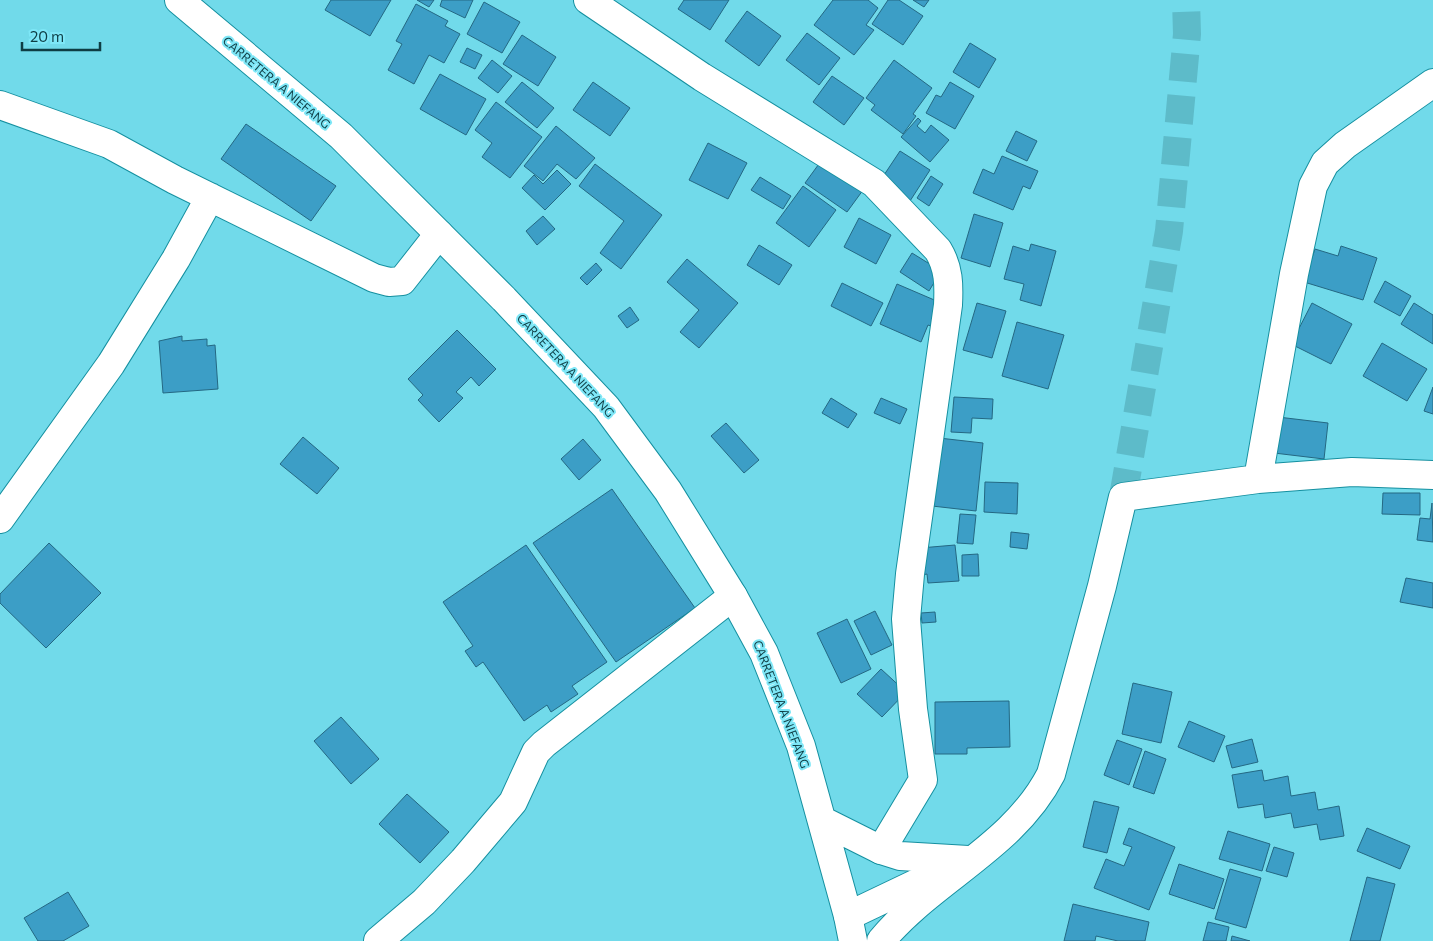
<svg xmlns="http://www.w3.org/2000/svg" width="1433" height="941" font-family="Commissioner,sans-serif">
  <rect width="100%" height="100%" fill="#71daea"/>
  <path fill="#3c9ec6" stroke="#246883" d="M 331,0 L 391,0 L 370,36 L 325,10 Z
    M 417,0 L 434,0 L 429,7 Z
    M 442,0 L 473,0 L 465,18 L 440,6 Z
    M 684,0 L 729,0 L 710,30 L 678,9 Z
    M 833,0 L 868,0 L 878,8 L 866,25 L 874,30 L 854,55 L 814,25 Z
    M 888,0 L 899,0 L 923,16 L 903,45 L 872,24 Z
    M 913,0 L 929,0 L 924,7 Z
    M 484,2 L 520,22 L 502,53 L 467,34 Z
    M 416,4 L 448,21 L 445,26 L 460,34 L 444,63 L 429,55 L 414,84 L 388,70 L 402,44 L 396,41 Z
    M 747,11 L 781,36 L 759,66 L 725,41 Z
    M 807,33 L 840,58 L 819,85 L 786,60 Z
    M 522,35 L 556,57 L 538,86 L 503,64 Z
    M 970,43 L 996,59 L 979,88 L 953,72 Z
    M 467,48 L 482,55 L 475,69 L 460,62 Z
    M 492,60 L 512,76 L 498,93 L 478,78 Z
    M 894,60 L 932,88 L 913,114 L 916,116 L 903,134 L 871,110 L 875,105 L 866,98 Z
    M 440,74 L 486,99 L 466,135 L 420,109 Z
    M 832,76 L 864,98 L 844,125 L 813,102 Z
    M 522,82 L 554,108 L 537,128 L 505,102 Z
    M 593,82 L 630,108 L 610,136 L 573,110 Z
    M 950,82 L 974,96 L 955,129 L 926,113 L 936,95 L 941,97 Z
    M 496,102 L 542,137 L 510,178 L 482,157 L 492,143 L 475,130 Z
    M 918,118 L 921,121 L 917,126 L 925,133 L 931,125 L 949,140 L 930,162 L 901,137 Z
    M 246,124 L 336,186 L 311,221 L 221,159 Z
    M 556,126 L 595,158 L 576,179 L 557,164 L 543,181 L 524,166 Z
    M 1016,131 L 1037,141 L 1027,161 L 1006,151 Z
    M 708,143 L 747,163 L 728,199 L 689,180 Z
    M 900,151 L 930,170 L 910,201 L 880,181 Z
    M 1002,156 L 1038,171 L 1030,189 L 1023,186 L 1013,210 L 973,193 L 983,169 L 994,174 Z
    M 824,157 L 866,186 L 847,212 L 805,183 Z
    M 595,164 L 662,215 L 621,269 L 600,253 L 624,221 L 579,186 Z
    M 557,170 L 571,184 L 545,210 L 522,188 L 534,175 L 543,184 Z
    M 931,176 L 943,184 L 929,206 L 917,198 Z
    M 760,177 L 791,196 L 783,209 L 751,190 Z
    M 803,186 L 836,210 L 809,247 L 776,223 Z
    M 974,214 L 1003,223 L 990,267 L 961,258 Z
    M 543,216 L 555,229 L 537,245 L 526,231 Z
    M 859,218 L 891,235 L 876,264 L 844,247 Z
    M 1031,244 L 1056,251 L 1041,306 L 1020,300 L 1024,284 L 1004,279 L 1013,246 L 1029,251 Z
    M 759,245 L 792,265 L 779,285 L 747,265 Z
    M 1341,246 L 1377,258 L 1363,300 L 1304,282 L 1315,249 L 1338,256 Z
    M 912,253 L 941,271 L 929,291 L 900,272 Z
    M 687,259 L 738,303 L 699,348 L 680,332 L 699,310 L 667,282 Z
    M 596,263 L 602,270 L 587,285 L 580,278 Z
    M 1385,281 L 1411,296 L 1400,316 L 1374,302 Z
    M 842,283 L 883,303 L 871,326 L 831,306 Z
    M 897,284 L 946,305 L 936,328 L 928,325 L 921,342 L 880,324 Z
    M 977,303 L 1006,311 L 992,358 L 963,350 Z
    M 1312,303 L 1352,324 L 1331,364 L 1291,344 Z
    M 1414,303 L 1433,315 L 1433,344 L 1401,324 Z
    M 630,307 L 639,320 L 627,328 L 618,316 Z
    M 1017,322 L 1064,335 L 1048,389 L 1002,376 Z
    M 457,330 L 496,369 L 479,386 L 471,377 L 456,392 L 463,398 L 439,422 L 418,400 L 423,395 L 408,379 Z
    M 182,336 L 182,341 L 207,339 L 207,346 L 215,345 L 218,389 L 163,393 L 159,341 Z
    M 1382,343 L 1427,369 L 1407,401 L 1363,376 Z
    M 1433,387 L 1433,414 L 1424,411 Z
    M 954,397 L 993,399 L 992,419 L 972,418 L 971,433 L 951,432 Z
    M 831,398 L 857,414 L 848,428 L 822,413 Z
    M 881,398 L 907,409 L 900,424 L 874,413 Z
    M 1278,417 L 1328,423 L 1324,459 L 1274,453 Z
    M 726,423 L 759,460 L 744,473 L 711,436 Z
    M 303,437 L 339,468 L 317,494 L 280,464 Z
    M 939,438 L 983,443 L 976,511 L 932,506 Z
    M 583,439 L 601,460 L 579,480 L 561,459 Z
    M 985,482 L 1018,483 L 1017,514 L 984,512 Z
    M 612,489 L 695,608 L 616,662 L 533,543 Z
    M 1383,493 L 1420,493 L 1420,515 L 1382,514 Z
    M 1432,503 L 1433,542 L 1417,540 L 1420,518 L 1430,519 Z
    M 960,514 L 976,515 L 973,544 L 957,543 Z
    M 1011,532 L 1029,534 L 1027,549 L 1010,547 Z
    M 49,543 L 101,593 L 46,648 L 0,603 L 0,594 Z
    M 526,545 L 607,662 L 572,686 L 578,694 L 551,712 L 547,705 L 524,721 L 483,662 L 476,667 L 465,651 L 473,646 L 443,602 Z
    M 955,545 L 959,581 L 928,583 L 927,574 L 922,575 L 920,548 Z
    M 978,554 L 979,576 L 962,576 L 962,555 Z
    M 1406,578 L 1433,583 L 1433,608 L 1400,602 Z
    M 875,611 L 892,645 L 871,655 L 854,621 Z
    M 935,612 L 936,622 L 922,623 L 921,613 Z
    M 847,619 L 871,669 L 841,683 L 817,633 Z
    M 881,669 L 906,692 L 882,717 L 857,694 Z
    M 1133,683 L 1172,692 L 1161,743 L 1122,734 Z
    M 1009,701 L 1010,747 L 967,748 L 967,754 L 935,754 L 935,702 Z
    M 341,717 L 379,759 L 351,784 L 314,741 Z
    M 1189,721 L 1225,736 L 1214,762 L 1178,747 Z
    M 1252,739 L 1258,762 L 1232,768 L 1226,746 Z
    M 1117,740 L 1142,749 L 1129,785 L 1104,775 Z
    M 1145,751 L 1166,759 L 1154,794 L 1133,787 Z
    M 1262,770 L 1264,781 L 1288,776 L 1291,796 L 1315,792 L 1318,810 L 1339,806 L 1344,836 L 1320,840 L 1317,824 L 1294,828 L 1291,813 L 1265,818 L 1263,804 L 1238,808 L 1232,775 Z
    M 407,794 L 449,832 L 420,863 L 379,824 Z
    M 1094,801 L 1119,807 L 1107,853 L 1083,847 Z
    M 1129,828 L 1175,847 L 1149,910 L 1094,888 L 1106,859 L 1124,866 L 1132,847 L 1123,844 Z
    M 1367,828 L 1410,846 L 1400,869 L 1357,851 Z
    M 1228,831 L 1270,844 L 1262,871 L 1219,859 Z
    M 1274,847 L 1294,853 L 1287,877 L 1266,871 Z
    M 1179,864 L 1224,879 L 1214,909 L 1169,894 Z
    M 1230,869 L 1261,878 L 1246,928 L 1215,919 Z
    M 1367,877 L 1395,884 L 1380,941 L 1350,941 Z
    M 68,892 L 89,926 L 63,941 L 38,941 L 24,918 Z
    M 1073,904 L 1149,922 L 1145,941 L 1118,941 L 1096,936 L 1095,941 L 1064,941 Z
    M 1208,922 L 1229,927 L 1226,941 L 1203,941 Z
    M 1232,936 L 1250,941 L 1231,941 Z"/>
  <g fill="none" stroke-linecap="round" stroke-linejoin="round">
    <path stroke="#5dbbc9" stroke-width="28" stroke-dasharray="28 14" stroke-linecap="butt" d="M 1123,497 L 1169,231 L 1187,34 L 1186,0"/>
    <g stroke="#1590a0" stroke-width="30">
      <path id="minor" d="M 588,0 L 702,77 L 874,183 L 938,250 C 949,268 949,285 948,305 L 910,574 L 906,619 L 913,709 L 923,780 L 881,850
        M 0,105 L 109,144 L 175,180 L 374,278 L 389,282 L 402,281 L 439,234
        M 1258,479 L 1294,274 L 1313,186 L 1325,163 L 1345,145 L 1433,83
        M 0,519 L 111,364 L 176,259 L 210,197
        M 848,916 L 936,874
        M 378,941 L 424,902 L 463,861 L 513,802 L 536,752 L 544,744 L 733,596
        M 881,941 C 932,879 1014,847 1051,774 L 1102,586 L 1123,497 L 1258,479 L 1352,472 L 1433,475"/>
    </g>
    <g stroke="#1590a0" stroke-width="30">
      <path id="major" d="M 179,0 L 341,136 L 504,299 L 606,407 L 668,491 L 733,596 L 764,653 L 801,746 L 848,916 L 853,941
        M 823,821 L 881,850 L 900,856 L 968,860"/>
    </g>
    <use href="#minor" stroke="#fff" stroke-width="28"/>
    <use href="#major" stroke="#fff" stroke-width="28"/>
  </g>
  <g text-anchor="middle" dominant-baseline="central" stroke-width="4" stroke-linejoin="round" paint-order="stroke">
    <g font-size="12" fill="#0e3d44" stroke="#7ee7f7">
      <text transform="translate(277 82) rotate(40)">CARRETERA A NIEFANG</text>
      <text transform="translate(566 365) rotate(47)">CARRETERA A NIEFANG</text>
      <text transform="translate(782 704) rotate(69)">CARRETERA A NIEFANG</text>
    </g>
  </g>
  <path d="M22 42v8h78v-8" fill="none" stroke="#0e3d44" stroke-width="2.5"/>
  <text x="30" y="42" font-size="15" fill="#0e3d44" stroke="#7ee7f7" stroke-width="4" paint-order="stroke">20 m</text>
</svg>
